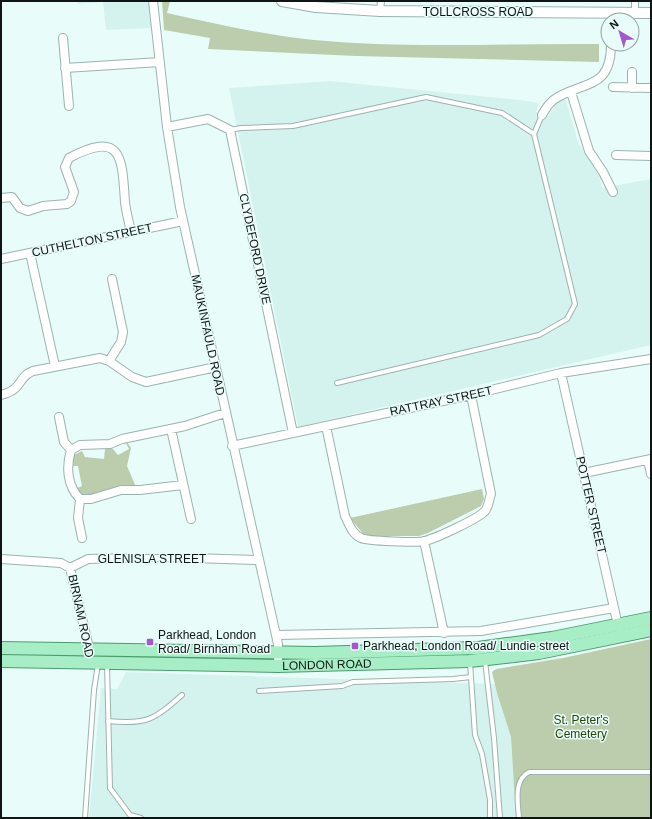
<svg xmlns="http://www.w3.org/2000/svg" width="652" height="819" font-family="Arial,sans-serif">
  <rect width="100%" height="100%" fill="#e8fdf9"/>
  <path fill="#d5f3ee" d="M 77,1 L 151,1 L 154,28 L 106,30 L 103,2 L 77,4 Z
    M 330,81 L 520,100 L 539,103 L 536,112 L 547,118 L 558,101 L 562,99 L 566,100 L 578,142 L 599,175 L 602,188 L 651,179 L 651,345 L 298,427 L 229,88 Z
    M 126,672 L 495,684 L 511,737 L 516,818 L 89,818 L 101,688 L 117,689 Z"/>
  <path fill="#bbcdac" d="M 162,1 L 170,1 L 167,13 C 216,24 264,35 314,40 C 408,49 504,43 599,44 L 599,62 L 356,56 L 208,49 L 210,38 L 164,30 Z
    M 127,442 L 131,448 L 127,466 L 136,487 L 128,486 L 92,497 L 82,497 L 77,488 L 82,486 L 78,466 L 72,466 L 74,455 L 82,451 L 85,457 L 104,459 L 105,449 L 112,448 L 118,455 L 129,449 L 126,443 Z
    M 482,489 L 484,499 L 481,506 L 428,533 L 419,536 L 365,536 L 350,518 Z
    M 651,639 L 651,818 L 516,818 L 511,737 L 497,693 L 492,672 L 496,669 L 563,658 Z"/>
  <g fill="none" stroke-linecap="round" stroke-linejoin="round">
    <g stroke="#9db2ae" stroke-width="6">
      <path id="service" d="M 230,130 L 241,128 L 293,126 L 426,97 L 502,113 L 534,134
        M 337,383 L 539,335 L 567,319 L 575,304 L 534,134 L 542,115
        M 485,661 L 494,738 L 500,818
        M 470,663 L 475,735 L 482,754 L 490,800 L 490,818
        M 107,665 L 110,788 L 130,815 L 141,818
        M 259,691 L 342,686 L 353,682 L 453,679 L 471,677
        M 108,721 C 146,725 154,720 182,695
        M 85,818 L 94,690 L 98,664
        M 519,818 C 518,803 513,780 529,772 L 651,772"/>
    </g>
    <g stroke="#9db2ae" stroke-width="8">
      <path id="pedestrian" d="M 635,1 L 635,13
        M 380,11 L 381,1
        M 124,558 L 192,558"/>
    </g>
    <g stroke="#9db2ae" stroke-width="10">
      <path id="minor" d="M 153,1 L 167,127 L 180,207 L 278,644 L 278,658
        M 63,38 L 69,106
        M 65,68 L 160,62
        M 632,72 L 632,88
        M 613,87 L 651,88
        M 571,92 L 589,151 L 603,172 L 613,192
        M 542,115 C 546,108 550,101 558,97 C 587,81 611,88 611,44
        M 167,127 L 208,119 L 230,130 L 293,433
        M 616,155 L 651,156
        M 1,198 L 12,197 L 20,208 L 28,211 L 43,206 L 67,204 L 71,201 L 74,192 L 65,167 L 69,158 C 123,129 122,159 125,202 C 126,212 129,222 131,232
        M 30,253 L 55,366
        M 1,259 L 183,221
        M 109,361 L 121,342 L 123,332 L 112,279
        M 561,373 L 619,630
        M 1,395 C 24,389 17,377 33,371 L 100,358 L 109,361 L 132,377 L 146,382 L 216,367
        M 59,417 L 64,442 L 71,450
        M 326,426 L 345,516 C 349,524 352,534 361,538 C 367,541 418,543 425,541 C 436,538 478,519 485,511 C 489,506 489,499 491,494 L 471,395
        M 171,429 L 191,519
        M 232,446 L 471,395 L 561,373 L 651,359
        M 648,460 L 651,474
        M 584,473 L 651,459
        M 183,485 L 140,490 L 121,490 L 91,499 L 80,499 C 67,486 66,467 71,450 L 80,445 L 110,444 L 122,439 L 185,426 L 225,413
        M 80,499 L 78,518 L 82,538
        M 424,541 L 444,633
        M 192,558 L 258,560
        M 1,559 L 61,563 L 70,568 L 88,559 L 124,558
        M 70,568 L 90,652
        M 276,635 L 481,631 L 614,608"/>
    </g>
    <g stroke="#9db2ae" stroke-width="12">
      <path id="tertiary" d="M 282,1 L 316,7 L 380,11 L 651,13"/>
    </g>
    <g stroke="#4b9b6f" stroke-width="14">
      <g id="primary">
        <path d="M 1,648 L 315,653 L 478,648 L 552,638 L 651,618"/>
        <path id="s1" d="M 1,661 L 278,666 L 470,661 L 539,653 L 651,630"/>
      </g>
    </g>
    <use href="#service" stroke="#fff" stroke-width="4"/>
    <use href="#pedestrian" stroke="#fff" stroke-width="6"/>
    <use href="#minor" stroke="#fff" stroke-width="8"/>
    <use href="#tertiary" stroke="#fff" stroke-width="10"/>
    <use href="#primary" stroke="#a7eec6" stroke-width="12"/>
  </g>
  <g fill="#a359cd" stroke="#e8fdf9" stroke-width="1.5">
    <rect x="146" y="638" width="8" height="8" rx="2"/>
    <rect x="351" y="642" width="8" height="8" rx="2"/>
  </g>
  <g text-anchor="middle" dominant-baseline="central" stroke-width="3" stroke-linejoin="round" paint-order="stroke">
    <g font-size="12" fill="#0e1514" stroke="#e8fdf9">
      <text x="478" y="12">TOLLCROSS ROAD</text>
      <text transform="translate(92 240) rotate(-12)">CUTHELTON STREET</text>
      <text transform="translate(255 249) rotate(78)">CLYDEFORD DRIVE</text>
      <text transform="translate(208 335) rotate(78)">MAUKINFAULD ROAD</text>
      <text transform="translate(441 401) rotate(-12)">RATTRAY STREET</text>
      <text transform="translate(591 505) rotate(77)">POTTER STREET</text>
      <text x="152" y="559">GLENISLA STREET</text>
      <text transform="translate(81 616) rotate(78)">BIRNAM ROAD</text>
      <text stroke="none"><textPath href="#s1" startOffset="326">LONDON ROAD</textPath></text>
    </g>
    <g font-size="12" fill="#0e1514" stroke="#e8fdf9" text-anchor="start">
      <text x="158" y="635">Parkhead, London<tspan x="158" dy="14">Road/ Birnham Road</tspan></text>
      <text x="363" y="646">Parkhead, London Road/ Lundie street</text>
    </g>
    <g font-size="12" fill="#2a4405" stroke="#e8fdf9">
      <text x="581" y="720">St. Peter's<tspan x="581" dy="14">Cemetery</tspan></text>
    </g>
  </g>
  <rect width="652" height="819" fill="none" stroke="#0e1514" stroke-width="4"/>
  <g transform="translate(620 32) rotate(322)"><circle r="19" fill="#e8fdf9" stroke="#91a09d"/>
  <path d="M0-3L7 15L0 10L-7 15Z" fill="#a359cd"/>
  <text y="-6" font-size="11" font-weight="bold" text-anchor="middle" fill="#0e1514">N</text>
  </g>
</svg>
